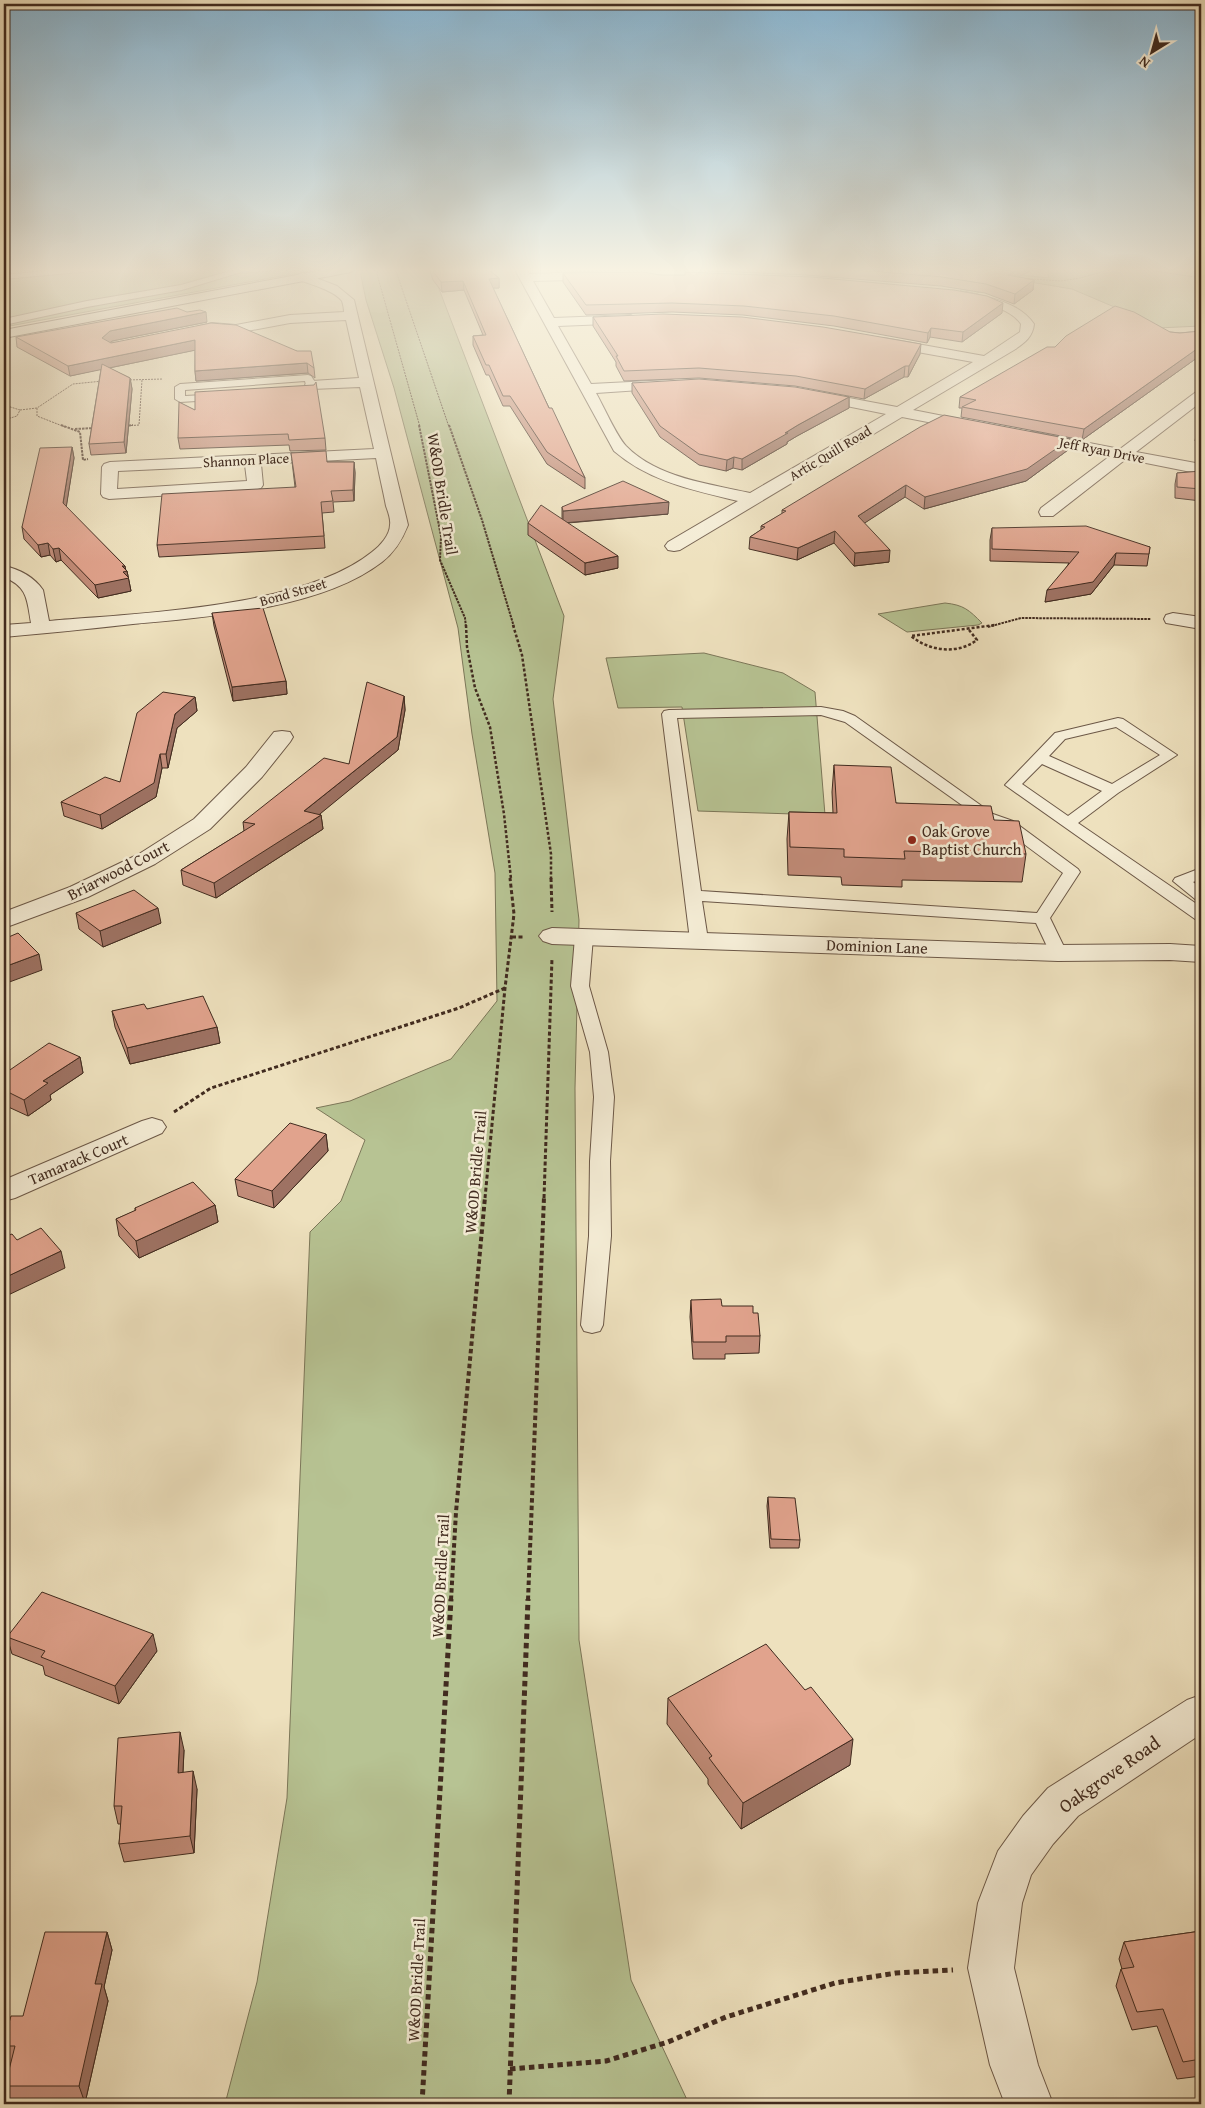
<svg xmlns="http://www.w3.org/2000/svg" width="1205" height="2108" font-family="'Gentium Book Plus',serif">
  <rect width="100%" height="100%" fill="#eee1be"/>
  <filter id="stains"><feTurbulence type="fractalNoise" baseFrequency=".004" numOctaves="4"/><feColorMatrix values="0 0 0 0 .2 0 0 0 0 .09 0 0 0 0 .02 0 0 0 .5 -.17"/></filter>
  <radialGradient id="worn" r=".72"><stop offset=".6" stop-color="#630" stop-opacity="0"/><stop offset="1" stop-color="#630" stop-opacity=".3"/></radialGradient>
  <path fill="#b7c393" stroke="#7c7759" d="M 4,268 L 325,268 L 4,327 Z
    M 377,268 L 431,268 L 564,616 L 553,699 L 579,920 L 575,1088 L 579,1640 L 631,1980 L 689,2104 L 225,2104 L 257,1982 L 287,1798 L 310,1232 L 341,1201 L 365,1140 L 316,1108 L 350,1101 L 451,1059 L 497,1001 L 495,873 L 472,734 L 458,628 L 394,388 L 366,300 L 360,271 Z
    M 1046,268 L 1201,268 L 1201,326 L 1157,328 L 1159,326 L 1072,289 L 1012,279 L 975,294 L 960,291 L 990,272 L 1049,278 Z
    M 945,603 C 964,605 969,610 982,623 L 978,625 L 907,632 L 878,614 Z
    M 704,653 L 783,673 L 815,692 L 825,815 L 698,811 L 682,707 L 618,708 L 606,658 Z"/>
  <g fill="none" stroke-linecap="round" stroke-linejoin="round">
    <g stroke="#6c5847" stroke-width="2">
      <path id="service" d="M 78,268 L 106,268 L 102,270 L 4,279 L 4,275 Z
        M 284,268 L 280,270 L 238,273 L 182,290 L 87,307 L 4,325 L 4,319 L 87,301 L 181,285 L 237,269 Z
        M 308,375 L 311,376 L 317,385 L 315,394 L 180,402 L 175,399 L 175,387 L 180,384 ZM 305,381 L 307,389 L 185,396 L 185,390 Z
        M 821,707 L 843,711 L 855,716 L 993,814 L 1013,821 L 1078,869 L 1080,872 L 1050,918 L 1067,953 L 1064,957 L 1058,958 L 1052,957 L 1036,923 L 702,901 L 708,940 L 705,944 L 699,945 L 693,944 L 690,940 L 662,714 L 664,711 L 669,710 ZM 821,715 L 845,722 L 983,820 L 1001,827 L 1063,873 L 1037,913 L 701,891 L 677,718 Z
        M 1118,718 L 1123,719 L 1177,755 L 1118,793 L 1078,823 L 1201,907 L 1201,920 L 1195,919 L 1005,785 L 1055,733 ZM 1116,727 L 1160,755 L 1112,784 L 1049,756 L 1065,739 ZM 1042,764 L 1102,791 L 1068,816 L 1022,784 Z
        M 1201,868 L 1201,879 L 1193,882 L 1201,888 L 1201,900 L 1195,899 L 1173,881 L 1175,878 Z
        M 584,932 L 590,933 L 593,937 L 589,986 L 608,1052 L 614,1097 L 610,1161 L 611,1236 L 603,1325 L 600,1331 L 592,1333 L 584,1331 L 581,1325 L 589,1236 L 590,1161 L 594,1097 L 590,1052 L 571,986 L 575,937 L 578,933 Z"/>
    </g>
    <g stroke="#6c5847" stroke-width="2">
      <path id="minor" d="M 514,268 L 526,268 L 529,274 L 647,270 L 726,272 L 728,275 L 726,278 L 722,279 L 647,278 L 533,281 L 554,318 L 631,315 L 637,319 L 631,323 L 558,326 L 591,384 L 670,380 L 675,381 L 677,384 L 675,387 L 670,388 L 596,393 C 604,407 616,435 626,446 C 657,478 710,484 750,493 L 886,414 L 807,398 L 805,395 L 807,392 L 812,391 L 897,407 L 973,362 L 884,346 L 877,342 L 879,339 L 884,338 L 984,356 L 1020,332 L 1021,324 C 1010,307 980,303 962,299 L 960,296 L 966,292 C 990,298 1019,302 1034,324 C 1033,337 1024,343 1014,350 L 913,410 L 979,423 L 982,426 L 979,429 L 974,431 L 902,417 L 680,550 L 674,551 L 668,550 L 665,546 L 668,542 L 738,501 C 693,490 650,482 614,451 Z
        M 303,273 L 337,286 L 354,300 L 408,525 C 402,540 395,552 382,562 C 321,609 208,617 133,624 C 90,629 47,633 4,637 L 4,625 L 31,623 C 27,600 28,587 4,577 L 4,566 C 19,569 34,577 43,590 L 49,621 C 137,613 303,608 372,552 C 380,546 390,535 390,525 C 391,519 388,512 386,506 C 383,490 379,474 376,458 L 261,464 L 263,485 L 261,488 L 255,490 L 109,499 L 103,497 L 101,494 L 102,467 L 104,464 L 110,462 L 374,449 L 360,387 L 312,389 L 307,388 L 305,385 L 307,382 L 312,381 L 359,378 L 346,320 L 290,323 L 236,333 L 212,331 L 204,333 L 197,329 L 199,326 L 212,323 L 236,325 L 290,315 L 344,312 C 344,309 343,304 342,301 C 335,291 310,284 299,280 L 297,277 L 299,274 ZM 245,465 L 247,481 L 117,489 L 118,471 Z
        M 1201,391 L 1201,402 L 1136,452 L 1201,464 L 1201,474 L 1126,459 L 1053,516 L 1041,516 L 1039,512 L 1041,508 L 1110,456 L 1028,440 L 1025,437 L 1028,434 L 1033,432 L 1120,449 L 1196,392 Z
        M 1173,613 L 1201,617 L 1201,629 L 1166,623 L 1164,619 L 1166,615 Z
        M 282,731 L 290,732 L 293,737 L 290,742 L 262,777 L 210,829 L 155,864 L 88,897 L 4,928 L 4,912 L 70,887 L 139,854 L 194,819 L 246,767 L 274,732 Z
        M 552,928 L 1058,945 L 1170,944 L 1201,946 L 1201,962 L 1170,960 L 1058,961 L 552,944 L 543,941 L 539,936 L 543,931 Z
        M 152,1118 L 162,1121 L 166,1127 L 162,1133 L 15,1198 L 4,1201 L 4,1180 L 142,1121 Z
        M 1201,1695 L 1201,1734 L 1078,1816 L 1053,1844 L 1031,1875 L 1022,1903 L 1014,1968 L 1038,2065 L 1053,2104 L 1005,2104 L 990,2065 L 968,1968 L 978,1903 L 998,1851 L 1023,1816 L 1048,1788 L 1187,1700 Z"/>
    </g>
    <g stroke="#412b1f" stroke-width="2">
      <path id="secondary" d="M 334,268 L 357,268 L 351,272 L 4,338 L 4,330 Z"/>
    </g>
    <path stroke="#412b1f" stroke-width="1" stroke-dasharray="2 1" stroke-linecap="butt" d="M 388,268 L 378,269 L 377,274 L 420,427
      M 395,268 L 449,427
      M 1134,268 L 1201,278
      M 1019,278 L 1061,281 L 1080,278 L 1116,268
      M 127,380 L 163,379
      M 4,405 L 20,410 L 17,416 L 4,420
      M 20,410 L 37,408
      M 125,426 L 139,425 L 142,380
      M 65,427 L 37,416 L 37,408 L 73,384 L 103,381"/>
    <path stroke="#412b1f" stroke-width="2" stroke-dasharray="2.5 1" stroke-linecap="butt" d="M 61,425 L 80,432 L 83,460 L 88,459
      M 419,425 L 441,536 L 440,560 L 465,618 L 466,627
      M 449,425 L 482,520 L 514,627
      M 125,426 L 133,425
      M 75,429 L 94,428
      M 988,627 L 1021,618 L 1151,619"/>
    <path stroke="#412b1f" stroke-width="2.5" stroke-dasharray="3 2" stroke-linecap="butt" d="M 466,625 L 467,647 L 475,688 L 490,727 L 504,814 L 511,879
      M 513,625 L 522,655 L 551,854 L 551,879
      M 969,630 L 977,640 C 957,655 929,651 911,636 L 995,625"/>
    <path stroke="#412b1f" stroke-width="3" stroke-dasharray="4 2.5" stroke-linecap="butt" d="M 551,878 L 552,912
      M 512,937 L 523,937
      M 174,1112 L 211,1088 L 459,1008 L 505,988
      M 485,1198 L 505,988 L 514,914 L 510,878
      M 544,1198 L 552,958"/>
    <path stroke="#412b1f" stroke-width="4" stroke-dasharray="4.5 3" stroke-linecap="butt" d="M 451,1600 L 456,1512 L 485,1197
      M 528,1600 L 544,1197"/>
    <path stroke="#412b1f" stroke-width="5" stroke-dasharray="5.5 4" stroke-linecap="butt" d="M 510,2069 L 606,2061 L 668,2042 L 726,2017 L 835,1983 L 896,1973 L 953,1970
      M 422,2104 L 451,1599
      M 509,2104 L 528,1599"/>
    <use href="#service" fill="#f4ecd5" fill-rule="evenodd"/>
    <use href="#minor" fill="#f4ecd5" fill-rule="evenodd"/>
    <use href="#secondary" fill="#f4ecd5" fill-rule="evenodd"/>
  </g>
  <path fill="#c28c79" stroke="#412b1f" d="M 429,268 L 486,268 L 499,278 L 499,288 L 493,288 L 549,408 L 585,478 L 585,489 L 547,464 L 510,406 L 503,406 L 489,375 L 486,375 L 473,345 L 473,336 L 483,335 L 464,290 L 442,292 L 433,280 Z
    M 553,268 L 637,268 L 637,270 L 556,271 Z
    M 691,268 L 1035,268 L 1018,277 L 1034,280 L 1033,290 L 1014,304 L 985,293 L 941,286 L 805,275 L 691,270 Z
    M 563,273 L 660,275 L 1002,313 L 962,342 L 930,337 L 927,343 L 834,326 L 743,315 L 672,312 L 586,315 L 563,282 Z
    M 593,317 L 920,354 L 908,377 L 904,377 L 864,399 L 795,386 L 699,378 L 624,381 L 616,366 L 616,362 L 593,326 Z
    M 207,322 L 112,341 L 110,342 L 297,351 L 314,368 L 315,378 L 308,373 L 196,381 L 195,371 L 195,350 L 109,368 L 130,378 L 132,389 L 126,453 L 91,455 L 89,444 L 101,369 L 70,376 L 17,347 L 16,337 Z
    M 1201,331 L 1201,355 L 1082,440 L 961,417 L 962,408 L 959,408 L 960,397 L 1170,332 L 1180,333 Z
    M 632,383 L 849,397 L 849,408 L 797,436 L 787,442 L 787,444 L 742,470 L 733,468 L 726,471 L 699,465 L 660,437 L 632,393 Z
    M 195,410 L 325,438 L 326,450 L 290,451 L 289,445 L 180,449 L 178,438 Z
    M 1201,426 L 1201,452 L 1199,450 L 1199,444 L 1195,441 L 1197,430 Z
    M 1070,439 L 1068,450 L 1026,481 L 924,509 L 905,497 L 864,523 L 889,562 L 854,566 L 834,543 L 797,560 L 749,549 L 750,537 L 761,530 L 761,526 L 782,514 L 782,510 Z
    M 72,447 L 74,458 L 66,507 L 125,566 L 125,569 L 127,571 L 131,591 L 98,598 L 61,560 L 56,562 L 50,555 L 41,557 L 24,539 L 22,527 Z
    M 291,453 L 327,462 L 354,462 L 355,473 L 354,501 L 333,502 L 334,512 L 322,513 L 325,548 L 159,557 L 157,545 L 295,487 Z
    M 1201,471 L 1201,501 L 1175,498 L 1175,484 L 1177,473 Z
    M 562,507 L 668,514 L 568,523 L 618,568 L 585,575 L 528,535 L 528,523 L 562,519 Z
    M 992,528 L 1150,547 L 1147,566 L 1114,565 L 1091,594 L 1045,602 L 1069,563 L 990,561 L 990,540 Z
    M 212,613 L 286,681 L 287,694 L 233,701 L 214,626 Z
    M 404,696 L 405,710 L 398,750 L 319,814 L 321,815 L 323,829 L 216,898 L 183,885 L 181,870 L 244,831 L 243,822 L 349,764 Z
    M 195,697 L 197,711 L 177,728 L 168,768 L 162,768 L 156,797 L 102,829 L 64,816 L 61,802 L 120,782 Z
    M 834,765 L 896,803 L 994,820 L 1026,854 L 1022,882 L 902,880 L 902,887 L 842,885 L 841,877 L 788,875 L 787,839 L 789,812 L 833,813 L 832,792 Z
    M 76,913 L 161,923 L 103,947 L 79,929 Z
    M 147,1009 L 217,1027 L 220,1043 L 130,1064 L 115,1027 L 112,1011 Z
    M 80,1057 L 83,1073 L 50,1095 L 51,1100 L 28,1116 L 4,1105 L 4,1074 Z
    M 326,1134 L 328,1151 L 274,1208 L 238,1196 L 235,1179 Z
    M 215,1205 L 218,1222 L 139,1258 L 119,1236 L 116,1219 L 135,1211 L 135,1208 Z
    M 691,1300 L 753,1313 L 760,1336 L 759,1353 L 725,1354 L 725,1359 L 693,1359 L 690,1317 Z
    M 768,1497 L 800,1540 L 799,1548 L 770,1548 L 767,1506 Z
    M 7,1637 L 157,1651 L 119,1704 L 45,1675 L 43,1666 L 12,1654 Z
    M 668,1698 L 850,1765 L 741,1829 L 708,1784 L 708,1779 L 667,1724 Z
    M 184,1750 L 183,1772 L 197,1789 L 194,1853 L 124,1862 L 119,1844 L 121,1824 L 118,1824 L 114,1806 Z
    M 1201,1931 L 1201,2076 L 1177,2079 L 1157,2026 L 1132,2030 L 1116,1986 L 1121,1969 L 1122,1969 L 1119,1959 L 1124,1942 Z
    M 107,1932 L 112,1950 L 104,1987 L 108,2001 L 85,2103 L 11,2103 L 5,2086 L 11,2063 L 9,2063 L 4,2049 L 4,2041 L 23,2016 Z"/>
  <path fill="#9e7263" stroke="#412b1f" d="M 1021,268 L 1035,268 L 1006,284 L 1008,275 Z
    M 499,278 L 499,288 L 490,288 L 489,279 Z
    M 1034,280 L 1033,290 L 1014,304 L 1015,294 Z
    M 463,281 L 464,290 L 442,292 L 441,282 Z
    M 1003,303 L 1002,313 L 962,342 L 963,332 Z
    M 206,312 L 207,322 L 112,341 L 103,348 L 102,338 L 110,331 Z
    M 931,328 L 930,337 L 927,343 L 928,333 Z
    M 195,340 L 196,350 L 70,376 L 68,366 Z
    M 921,344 L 920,354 L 908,377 L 909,366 Z
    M 1201,346 L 1201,355 L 1082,440 L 1084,429 Z
    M 307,363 L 308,373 L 196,381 L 195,371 Z
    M 905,366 L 904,377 L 864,399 L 865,389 Z
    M 130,378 L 132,389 L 126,453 L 124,442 Z
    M 849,397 L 849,408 L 797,436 L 787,442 L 787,444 L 742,470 L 742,459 L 798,425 Z
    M 1070,439 L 1068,450 L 1026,481 L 924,509 L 925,497 Z
    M 72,447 L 74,458 L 65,515 L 63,503 Z
    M 734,457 L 733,468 L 726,471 L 727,460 Z
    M 354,462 L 355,473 L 354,501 L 353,490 Z
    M 906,485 L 905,497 L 857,528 L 858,516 Z
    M 669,502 L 668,514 L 563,523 L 563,511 Z
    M 835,531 L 834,543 L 797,560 L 798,548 Z
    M 48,543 L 50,555 L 41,557 L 38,545 Z
    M 59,548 L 61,560 L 56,562 L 53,549 Z
    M 890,550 L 889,562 L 854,566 L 855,553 Z
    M 1116,553 L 1114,565 L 1091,594 L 1045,602 L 1047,590 Z
    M 618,556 L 618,568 L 585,575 L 585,563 Z
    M 122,566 L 125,566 L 126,571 L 127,571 L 131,591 L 98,598 L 95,585 Z
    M 286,681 L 287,694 L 233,701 L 232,687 Z
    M 404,696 L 405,710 L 398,750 L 309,823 L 321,815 L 323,829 L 216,898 L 214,883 L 397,737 Z
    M 195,697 L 197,711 L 177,728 L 168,768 L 166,754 L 175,714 Z
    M 160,754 L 162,768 L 156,797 L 102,829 L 100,815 Z
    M 158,908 L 161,923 L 103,947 L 100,931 Z
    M 39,954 L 42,970 L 4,984 L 4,967 Z
    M 217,1027 L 220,1043 L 130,1064 L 127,1048 Z
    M 80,1057 L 83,1073 L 50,1095 L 51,1100 L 28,1116 L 24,1100 L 43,1081 Z
    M 326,1134 L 328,1151 L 274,1208 L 272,1191 Z
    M 215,1205 L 218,1222 L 139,1258 L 136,1241 Z
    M 61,1251 L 65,1268 L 4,1297 L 4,1278 Z
    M 153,1634 L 157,1651 L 119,1704 L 115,1686 Z
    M 180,1732 L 184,1750 L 182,1791 L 178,1773 Z
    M 853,1739 L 850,1765 L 741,1829 L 743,1803 Z
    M 193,1771 L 197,1789 L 194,1853 L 190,1836 Z
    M 107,1932 L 112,1950 L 104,1987 L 108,2001 L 85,2103 L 79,2086 L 95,1984 Z"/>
  <path fill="#e1a38d" stroke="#412b1f" d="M 432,268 L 486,268 L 499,278 L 489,279 L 549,408 L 552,408 L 585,478 L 547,452 L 510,396 L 503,396 L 489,365 L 486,365 L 473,336 L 486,335 L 463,281 L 441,282 L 433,271 Z
    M 833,268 L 1021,268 L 1008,275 L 1034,280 L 1015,294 L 986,284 L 942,277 Z
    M 643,272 L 660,275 L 685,275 L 685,272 L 812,277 L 954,290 L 987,296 L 1003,303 L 963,332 L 931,328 L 928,333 L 834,316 L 744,306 L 672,303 L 586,305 L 563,273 Z
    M 1115,306 L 1134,312 L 1170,332 L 1180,333 L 1201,331 L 1201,346 L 1084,429 L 962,407 L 976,400 L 960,397 L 1047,347 L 1055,347 L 1066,336 Z
    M 177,308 L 187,312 L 200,310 L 206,312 L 110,331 L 102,338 L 111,343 L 211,323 L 236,325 L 297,351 L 311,351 L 314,368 L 307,363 L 195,371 L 195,340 L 68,366 L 16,337 Z
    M 663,314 L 742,317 L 823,327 L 921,344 L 909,366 L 905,366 L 865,389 L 796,376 L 699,368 L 624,371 L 616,356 L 618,356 L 593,317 Z
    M 102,364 L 130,378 L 124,442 L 89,444 Z
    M 699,379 L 795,387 L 849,397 L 798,425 L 785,433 L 788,433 L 742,459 L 734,457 L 727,460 L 699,454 L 660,426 L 632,383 Z
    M 316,382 L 325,438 L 289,440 L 288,434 L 178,438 L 179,402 L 195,410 L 195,392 L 314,385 Z
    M 944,415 L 1070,439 L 1027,469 L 925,497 L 906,485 L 858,516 L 890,550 L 855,553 L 835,531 L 798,548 L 750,537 L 765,527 L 761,526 L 786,511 L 782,510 L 920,427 Z
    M 1201,426 L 1201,433 L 1197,430 Z
    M 72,447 L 63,503 L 125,566 L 122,566 L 127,571 L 123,572 L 129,578 L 95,585 L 59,548 L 53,549 L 48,543 L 38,545 L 22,527 L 40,448 Z
    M 326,451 L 327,462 L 354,462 L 353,490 L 331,491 L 333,501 L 321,502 L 324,536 L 157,545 L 162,494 L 296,487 L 291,453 Z
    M 1201,471 L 1201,489 L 1177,487 L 1177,473 Z
    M 623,481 L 669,502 L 563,511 L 562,507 Z
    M 541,505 L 618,556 L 585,563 L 528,523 Z
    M 1086,526 L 1150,547 L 1149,554 L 1116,553 L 1093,582 L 1047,590 L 1079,552 L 992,549 L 992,528 Z
    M 263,608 L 286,681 L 232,687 L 212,613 Z
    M 367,682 L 404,696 L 397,737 L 304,811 L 321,815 L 214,883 L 181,870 L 255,824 L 243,822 L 324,758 L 349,764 Z
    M 163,692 L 195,697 L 175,714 L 166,754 L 160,754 L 154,783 L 100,815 L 61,802 L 105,777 L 120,782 L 137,713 Z
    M 834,765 L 891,767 L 896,803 L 991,806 L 994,820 L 1019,821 L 1026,854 L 904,851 L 905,859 L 844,857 L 844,849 L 790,847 L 789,812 L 837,813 Z
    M 134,890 L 158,908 L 100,931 L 76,913 Z
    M 18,933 L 39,954 L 4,967 L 4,939 Z
    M 203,996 L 217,1027 L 127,1048 L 112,1011 L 144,1004 L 147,1009 Z
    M 49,1043 L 80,1057 L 43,1081 L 48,1083 L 24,1100 L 4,1090 L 4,1074 Z
    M 290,1123 L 326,1134 L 272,1191 L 235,1179 Z
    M 193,1182 L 215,1205 L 136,1241 L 116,1219 L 136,1210 L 135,1208 Z
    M 41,1228 L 61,1251 L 4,1278 L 4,1237 L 12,1234 L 17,1240 Z
    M 721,1299 L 722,1306 L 753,1306 L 753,1313 L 758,1313 L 760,1336 L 726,1336 L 726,1342 L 693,1342 L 691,1300 Z
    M 768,1497 L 795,1498 L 800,1540 L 771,1539 Z
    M 42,1592 L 153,1634 L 115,1686 L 41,1657 L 45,1651 L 7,1637 Z
    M 766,1644 L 805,1690 L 811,1687 L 853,1739 L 743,1803 L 709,1758 L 712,1756 L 668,1698 Z
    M 180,1732 L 178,1773 L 193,1771 L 190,1836 L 119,1844 L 122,1806 L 114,1806 L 118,1738 Z
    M 1201,1931 L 1201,2059 L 1183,2062 L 1163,2009 L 1137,2012 L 1121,1969 L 1134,1967 L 1124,1942 Z
    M 45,1932 L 107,1932 L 95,1984 L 102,1984 L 79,2086 L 5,2086 L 15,2046 L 4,2046 L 4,2041 L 11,2016 L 23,2016 Z"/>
  <linearGradient id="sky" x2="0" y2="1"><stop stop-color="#89b7d4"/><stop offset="0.48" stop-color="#f7f2e2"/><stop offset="1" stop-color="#f7f2e2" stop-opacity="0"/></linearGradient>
  <rect width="1205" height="563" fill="url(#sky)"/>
  <circle fill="#8f2418" stroke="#f4ecd5" stroke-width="2" cx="912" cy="840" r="5"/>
  <g text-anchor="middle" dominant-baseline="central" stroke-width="5" stroke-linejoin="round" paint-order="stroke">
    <g font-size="14" fill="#412b1f" stroke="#f4ecd5">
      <text transform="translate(1102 450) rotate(11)">Jeff Ryan Drive</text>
      <text transform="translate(830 453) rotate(-31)">Artic Quill Road</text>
      <text transform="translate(246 460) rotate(-3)">Shannon Place</text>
      <text transform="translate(293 592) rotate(-16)">Bond Street</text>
    </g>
    <g font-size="16" fill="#412b1f" stroke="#f4ecd5">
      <text transform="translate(443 494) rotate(81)">W&amp;OD Bridle Trail</text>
      <text transform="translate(118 870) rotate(-27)">Briarwood Court</text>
      <text transform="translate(877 946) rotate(2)">Dominion Lane</text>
      <text transform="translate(78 1159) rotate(-23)">Tamarack Court</text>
      <text transform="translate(475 1172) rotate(-85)">W&amp;OD Bridle Trail</text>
      <text transform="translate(440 1576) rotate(-87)">W&amp;OD Bridle Trail</text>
      <text transform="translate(416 1980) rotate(-87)">W&amp;OD Bridle Trail</text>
    </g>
    <g font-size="16" fill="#412b1f" stroke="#f4ecd5" text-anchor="start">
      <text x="922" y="831">Oak Grove<tspan x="922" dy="18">Baptist Church</tspan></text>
    </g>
    <g font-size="19" fill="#412b1f" stroke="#f4ecd5">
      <text transform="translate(1109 1774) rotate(-35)">Oakgrove Road</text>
    </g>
  </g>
  <rect width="1205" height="2108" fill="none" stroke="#eee1be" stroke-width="20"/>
  <rect x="5" y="5" width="1195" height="2098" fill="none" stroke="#412b1f" stroke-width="2.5"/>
  <rect x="10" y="10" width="1185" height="2088" fill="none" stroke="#412b1f"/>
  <g transform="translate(1152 52) rotate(217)" stroke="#f4ecd5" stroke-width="4" paint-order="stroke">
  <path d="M0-4L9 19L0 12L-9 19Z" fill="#412b1f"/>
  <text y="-8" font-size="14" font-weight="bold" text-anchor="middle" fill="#412b1f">N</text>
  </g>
  <rect width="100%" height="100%" filter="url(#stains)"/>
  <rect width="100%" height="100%" fill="url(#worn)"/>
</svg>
